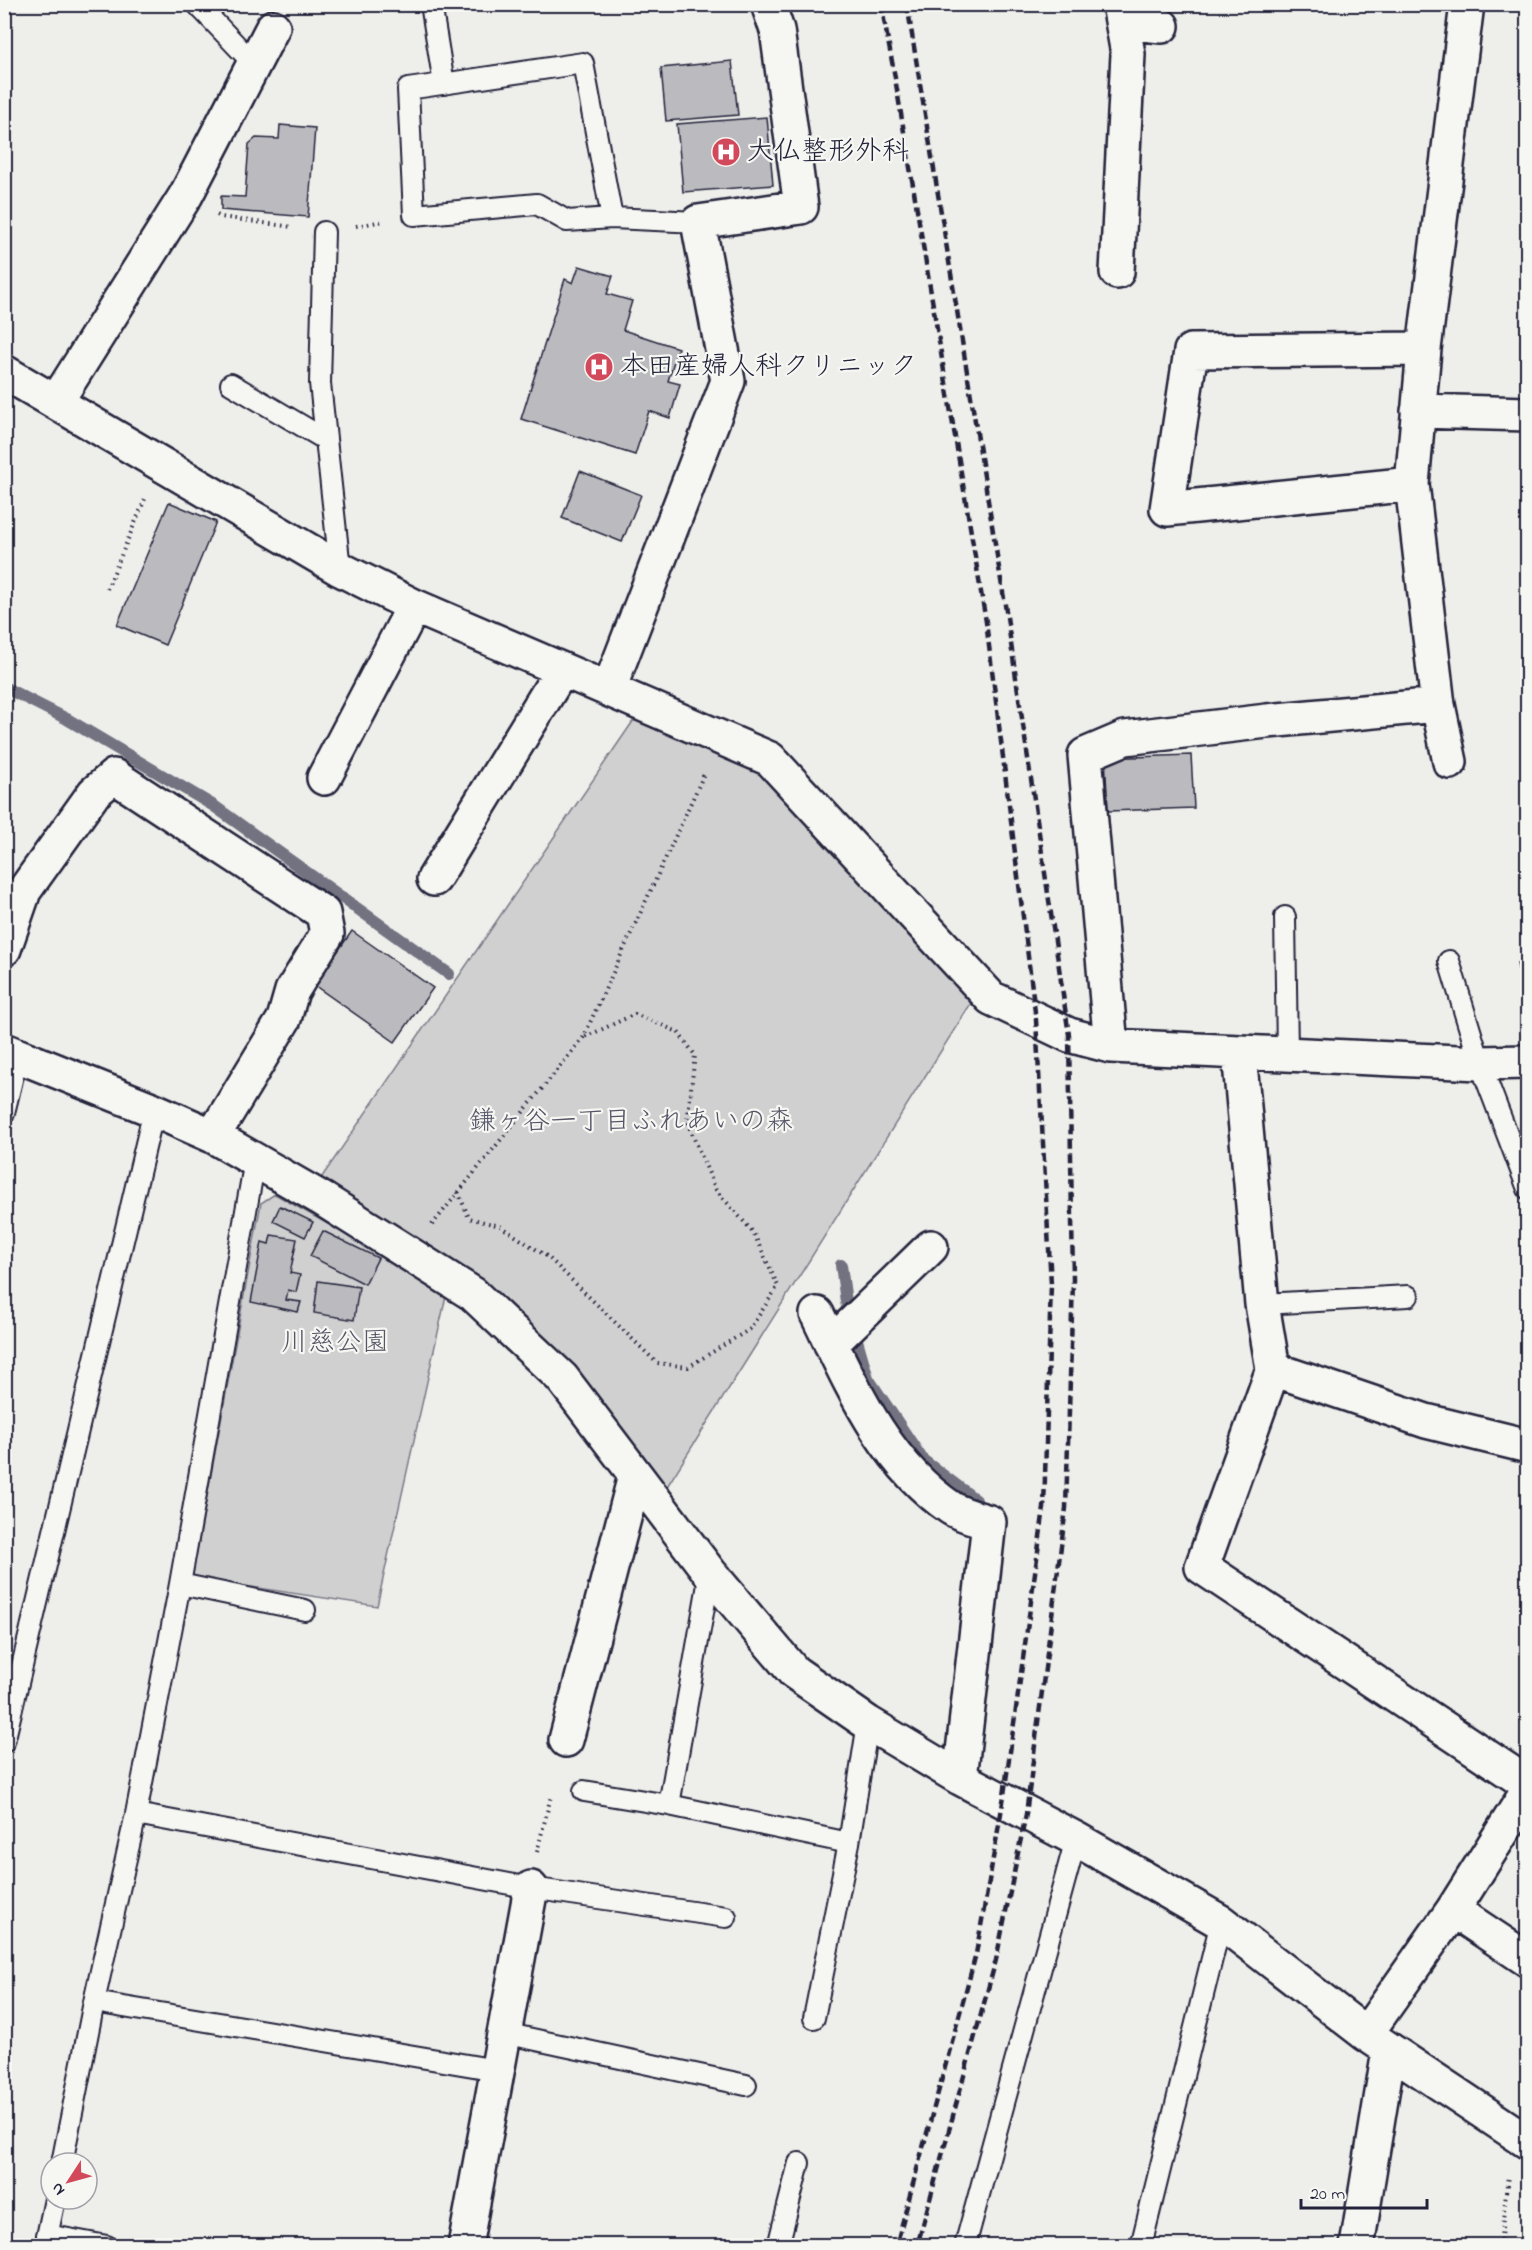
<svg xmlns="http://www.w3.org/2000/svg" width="1532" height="2250" font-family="'Indie Flower','Klee One',sans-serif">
  <rect width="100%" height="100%" fill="#eeeeeb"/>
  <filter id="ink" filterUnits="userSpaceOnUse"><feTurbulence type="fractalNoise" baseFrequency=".0167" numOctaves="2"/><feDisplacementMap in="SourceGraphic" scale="12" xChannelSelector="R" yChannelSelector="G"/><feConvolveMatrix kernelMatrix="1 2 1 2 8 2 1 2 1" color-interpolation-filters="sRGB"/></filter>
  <g filter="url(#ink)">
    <path fill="#d0d0d1" stroke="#797986" stroke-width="1.5" d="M 638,714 L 759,768 L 973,1000 L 663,1493 L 593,1399 L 315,1187 Z
      M 275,1194 L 447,1292 L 377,1606 L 192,1578 L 261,1203 Z"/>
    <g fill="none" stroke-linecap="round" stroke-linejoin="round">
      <path stroke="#727281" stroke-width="12" d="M 4,687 L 67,719 L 214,806 L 449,974
        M 841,1265 L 846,1302 L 868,1378 L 923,1460 L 976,1500"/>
    </g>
    <path fill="#bbbbbf" stroke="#22223b" stroke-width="1.5" d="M 732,61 L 738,115 L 666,121 L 661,68 Z
      M 767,117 L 773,185 L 683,192 L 677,124 Z
      M 280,125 L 315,128 L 308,217 L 221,210 L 221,196 L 245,197 L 249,144 L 256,138 L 279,139 Z
      M 579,266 L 613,276 L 607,294 L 632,301 L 623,330 L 678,348 L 668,381 L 680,384 L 670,418 L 649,411 L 635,455 L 521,419 L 565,279 L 573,283 Z
      M 580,471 L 641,495 L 622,542 L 562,518 Z
      M 169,502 L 216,522 L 165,645 L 117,625 Z
      M 1191,755 L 1194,808 L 1108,811 L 1105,758 Z
      M 352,931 L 433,988 L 395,1042 L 314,985 Z
      M 1528,960 L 1528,1011 L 1517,963 Z
      M 280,1206 L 313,1222 L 305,1237 L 273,1221 Z
      M 323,1231 L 378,1258 L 365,1284 L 310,1256 Z
      M 271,1235 L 297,1239 L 290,1273 L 300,1275 L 296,1292 L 288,1290 L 286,1300 L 301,1302 L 298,1312 L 251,1302 L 262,1242 L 269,1244 Z
      M 318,1281 L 359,1287 L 354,1320 L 314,1313 Z"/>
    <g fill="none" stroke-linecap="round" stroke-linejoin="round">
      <g stroke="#22223b" stroke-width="24">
        <path id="lane" d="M 197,4 L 253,63
          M 431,4 L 444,84
          M 612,218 L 583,63 L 408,89 L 414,215 L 537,204 L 567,221 L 612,218 L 698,222
          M 324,232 L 320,383 L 340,569
          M 231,384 L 326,440
          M 1285,917 L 1287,1053
          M 1449,961 L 1480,1063 L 1528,1189
          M 4,1113 L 18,1055
          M 1262,1304 L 1408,1296
          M 180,1584 L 305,1610
          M 4,1742 L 154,1110
          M 584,1791 L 669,1805 L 849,1843
          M 669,1805 L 710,1573
          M 136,1814 L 531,1888 L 726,1917
          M 94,2002 L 497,2070
          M 814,2018 L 849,1843 L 868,1723
          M 504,2033 L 746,2085
          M 62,2163 L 94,2002 L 136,1814 L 180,1584 L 255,1160
          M 47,2235 L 107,2246
          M 45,2246 L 55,2199
          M 778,2246 L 799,2163
          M 965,2246 L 1076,1839
          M 1141,2246 L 1221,1922"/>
      </g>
      <g stroke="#22223b" stroke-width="38">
        <path id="street" d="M 1123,22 L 1162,26
          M 1117,272 L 1128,54 L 1119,4
          M 4,372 L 340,569 L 414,606 L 770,759 L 991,998 L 1069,1035 L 1111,1046 L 1480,1063 L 1528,1062
          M 56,402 L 186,195 L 273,27
          M 1418,411 L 1528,414
          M 1412,484 L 1167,509 L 1191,351 L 1424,349
          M 609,689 L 728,381 L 698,222 L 801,207 L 777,30 L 768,4
          M 1450,762 L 1438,705 L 1412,484 L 1424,349 L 1467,4
          M 324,778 L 414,606
          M 434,879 L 562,670
          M 4,949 L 24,891 L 94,793 L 114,776 L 323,913 L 327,934 L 292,991 L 284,1019 L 213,1136
          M 1111,1046 L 1085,755 L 1125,738 L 1267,721 L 1438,705
          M 4,1050 L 154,1110 L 213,1136 L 324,1200 L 473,1294 L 562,1378 L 710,1573 L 794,1672 L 868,1723 L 960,1778 L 1076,1839 L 1221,1922 L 1366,2034 L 1528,2142
          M 1239,1052 L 1262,1304 L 1273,1369 L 1202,1567 L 1528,1784
          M 817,1314 C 851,1384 884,1463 951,1508 C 961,1515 977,1518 989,1522 L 960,1778
          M 831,1344 L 931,1247
          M 1273,1369 L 1426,1421 L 1528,1446
          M 566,1740 L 635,1476
          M 1453,1910 L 1528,1960
          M 1366,2034 L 1453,1910 L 1528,1791
          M 465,2246 L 531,1888
          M 1357,2246 L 1389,2050"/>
      </g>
      <path stroke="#22223b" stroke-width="4" stroke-dasharray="1.5 4.5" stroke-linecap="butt" d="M 217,215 L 221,217 L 292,227
        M 356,226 L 384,221
        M 107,589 L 145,499
        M 458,1192 L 469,1218 L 500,1226 L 548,1257 L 657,1363 L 688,1367 L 750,1329 L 778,1286 L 753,1232 L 716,1190 L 687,1122 L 695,1055 L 678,1032 L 635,1014 L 583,1038
        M 432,1225 L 583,1038 L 705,772
        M 537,1852 L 551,1796
        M 1500,2246 L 1508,2175"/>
      <use href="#lane" stroke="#f6f6f2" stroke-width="20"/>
      <use href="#street" stroke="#f6f6f2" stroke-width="33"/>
      <path stroke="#22223b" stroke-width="4.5" stroke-dasharray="9 4.5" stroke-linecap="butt" d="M 881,4 L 894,72 L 986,622 L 1036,1020 L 1051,1284 L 1044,1508 L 1003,1802 L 976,1954 L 896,2246
        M 907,4 L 1007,617 L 1069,1035 L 1073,1280 L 1066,1508 L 1026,1814 L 996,1960 L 917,2246"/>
    </g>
  </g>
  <defs>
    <g id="hospital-disc" transform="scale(1.5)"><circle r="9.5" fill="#d1495b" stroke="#f6f6f2"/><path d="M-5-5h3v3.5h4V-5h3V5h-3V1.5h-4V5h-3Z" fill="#fff"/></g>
  </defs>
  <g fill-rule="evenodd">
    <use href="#hospital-disc" x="726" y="152"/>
    <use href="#hospital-disc" x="599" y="367"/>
  </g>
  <g text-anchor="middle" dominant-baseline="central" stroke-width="4.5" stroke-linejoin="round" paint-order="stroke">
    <g font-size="27" fill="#22223b" stroke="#f6f6f2" text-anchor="start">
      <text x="747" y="152">大仏整形外科</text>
      <text x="620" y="367">本田産婦人科クリニック</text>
    </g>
    <g font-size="27" fill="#565668" stroke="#f6f6f2">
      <text x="631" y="1122">鎌ヶ谷一丁目ふれあいの森</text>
      <text x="335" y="1343">川慈公園</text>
    </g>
  </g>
  <rect width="1532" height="2250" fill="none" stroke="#f6f6f2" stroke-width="24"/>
  <rect x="12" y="12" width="1508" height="2226" fill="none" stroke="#22223b" stroke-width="2" filter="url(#ink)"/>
  <g transform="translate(69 2181) rotate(234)"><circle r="28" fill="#f6f6f2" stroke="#a1a1a9" stroke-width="1.5"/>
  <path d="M0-4.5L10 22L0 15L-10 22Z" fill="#d1495b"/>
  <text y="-9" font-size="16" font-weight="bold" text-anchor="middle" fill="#22223b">N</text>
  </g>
  <path d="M1301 2199v9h126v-9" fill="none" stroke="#22223b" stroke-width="3"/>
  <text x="1310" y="2199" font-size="18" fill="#22223b" stroke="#f6f6f2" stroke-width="4.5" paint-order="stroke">20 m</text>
</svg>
